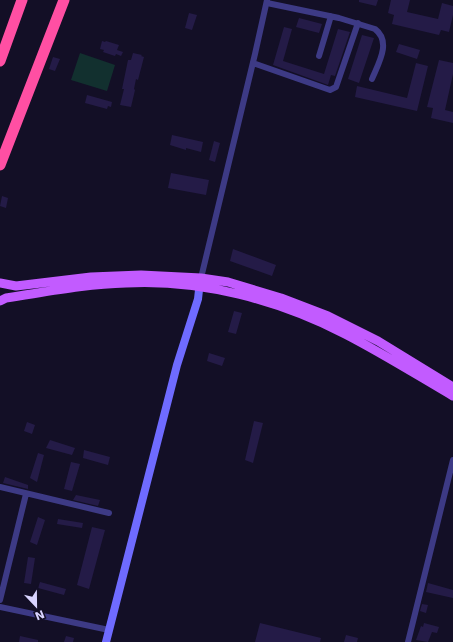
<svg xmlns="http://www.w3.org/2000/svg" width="453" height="642" font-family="'DejaVu Sans',sans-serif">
  <rect width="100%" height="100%" fill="#130f26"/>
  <path fill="#12302f" d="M 80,53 L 115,65 L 107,91 L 71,80 Z"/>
  <path fill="#241b47" d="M 359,0 L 378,0 L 376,6 L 359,2 Z
    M 391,0 L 410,0 L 407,12 L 438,19 L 442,3 L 453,6 L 453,15 L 449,32 L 441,30 L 439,35 L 392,24 L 394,15 L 388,13 Z
    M 189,13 L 197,15 L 192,30 L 185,28 Z
    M 299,18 L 322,24 L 319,33 L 296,27 Z
    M 284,27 L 292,29 L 283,61 L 324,74 L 338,29 L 350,32 L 335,76 L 331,75 L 328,85 L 273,65 Z
    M 362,35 L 374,38 L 359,83 L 348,79 Z
    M 102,41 L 105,42 L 106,41 L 119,45 L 117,50 L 123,52 L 121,56 L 116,54 L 115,56 L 103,52 L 104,50 L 100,49 Z
    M 399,44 L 420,50 L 417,59 L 396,52 Z
    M 133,53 L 142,55 L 141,56 L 144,57 L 138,80 L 136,79 L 134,89 L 135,90 L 131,107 L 120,105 L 124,89 L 122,89 L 128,60 L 131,60 Z
    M 53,57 L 60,59 L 55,71 L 49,69 Z
    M 439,60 L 453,63 L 453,74 L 445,110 L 453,112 L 453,123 L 431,118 L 433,108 L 427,107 Z
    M 416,63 L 428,66 L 417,111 L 355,97 L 357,86 L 407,98 Z
    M 87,95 L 112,102 L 111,107 L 108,106 L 107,109 L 85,103 Z
    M 172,135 L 203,142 L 201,152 L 186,148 L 186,150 L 170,145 Z
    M 214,141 L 220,143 L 215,162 L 209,160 Z
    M 171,173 L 209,180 L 206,195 L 168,188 Z
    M 2,196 L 8,198 L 6,208 L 0,206 Z
    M 233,249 L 276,265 L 272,276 L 230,261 Z
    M 234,311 L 242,313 L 236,334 L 228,332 Z
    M 209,353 L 225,358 L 222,366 L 207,361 Z
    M 254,421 L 263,423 L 253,463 L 245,460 Z
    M 27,422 L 35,425 L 32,434 L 24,431 Z
    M 50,440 L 75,448 L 72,455 L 46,448 Z
    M 84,450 L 110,457 L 108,465 L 83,458 Z
    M 38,453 L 44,455 L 37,482 L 30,478 Z
    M 71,462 L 80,464 L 72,491 L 64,489 Z
    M 5,477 L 28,485 L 28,489 L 3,483 Z
    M 76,495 L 100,500 L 98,506 L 73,500 Z
    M 38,517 L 45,520 L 37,545 L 30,542 Z
    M 58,519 L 83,523 L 82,528 L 57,524 Z
    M 92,527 L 105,530 L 89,589 L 77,585 Z
    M 28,557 L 35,558 L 31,584 L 24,583 Z
    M 40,582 L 66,589 L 64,595 L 38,588 Z
    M 428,583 L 453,590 L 453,598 L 426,592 Z
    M 422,604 L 428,605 L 426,613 L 420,611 Z
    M 260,623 L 321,638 L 320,642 L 255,642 Z
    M 424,623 L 439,627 L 437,633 L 432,632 L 428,642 L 416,640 L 421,626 L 423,627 Z
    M 346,635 L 358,638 L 357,642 L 344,642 Z
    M 20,636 L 38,640 L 38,642 L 19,642 Z
    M 66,636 L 74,638 L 73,642 L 64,642 Z"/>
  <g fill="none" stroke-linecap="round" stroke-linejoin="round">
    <path stroke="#3d3a85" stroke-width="6" d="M 267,3 L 339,18 L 375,29 C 392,42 378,64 372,79
      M 319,56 L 331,16
      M 253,63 L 330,90 L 336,87 L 358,23
      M 201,278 L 255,54 L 267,0
      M 0,487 L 109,513
      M 0,600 L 26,494
      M 0,607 L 109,630
      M 408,642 L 453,460"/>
    <path stroke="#6f6bff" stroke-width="8" d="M 106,642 L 177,365 L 198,299 L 200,281"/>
    <path stroke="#c25bff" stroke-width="9" d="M 0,283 L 16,286 L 91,277 L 141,275 L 201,278 L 228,282 L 281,298 L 328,316 L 378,341 L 453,387
      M 0,301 L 6,298 C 46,292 85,284 126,283 C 201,279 279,300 345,334 C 382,353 417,375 453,396"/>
    <path stroke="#ff4fa3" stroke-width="11" d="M 0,61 L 22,0
      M 0,165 L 64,0"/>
  </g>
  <g transform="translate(36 606) rotate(158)" stroke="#130f26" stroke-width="3" paint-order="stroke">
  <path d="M0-3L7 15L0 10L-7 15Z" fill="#d9d4ff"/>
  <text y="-6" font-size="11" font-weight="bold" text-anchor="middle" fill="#d9d4ff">N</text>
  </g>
</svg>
